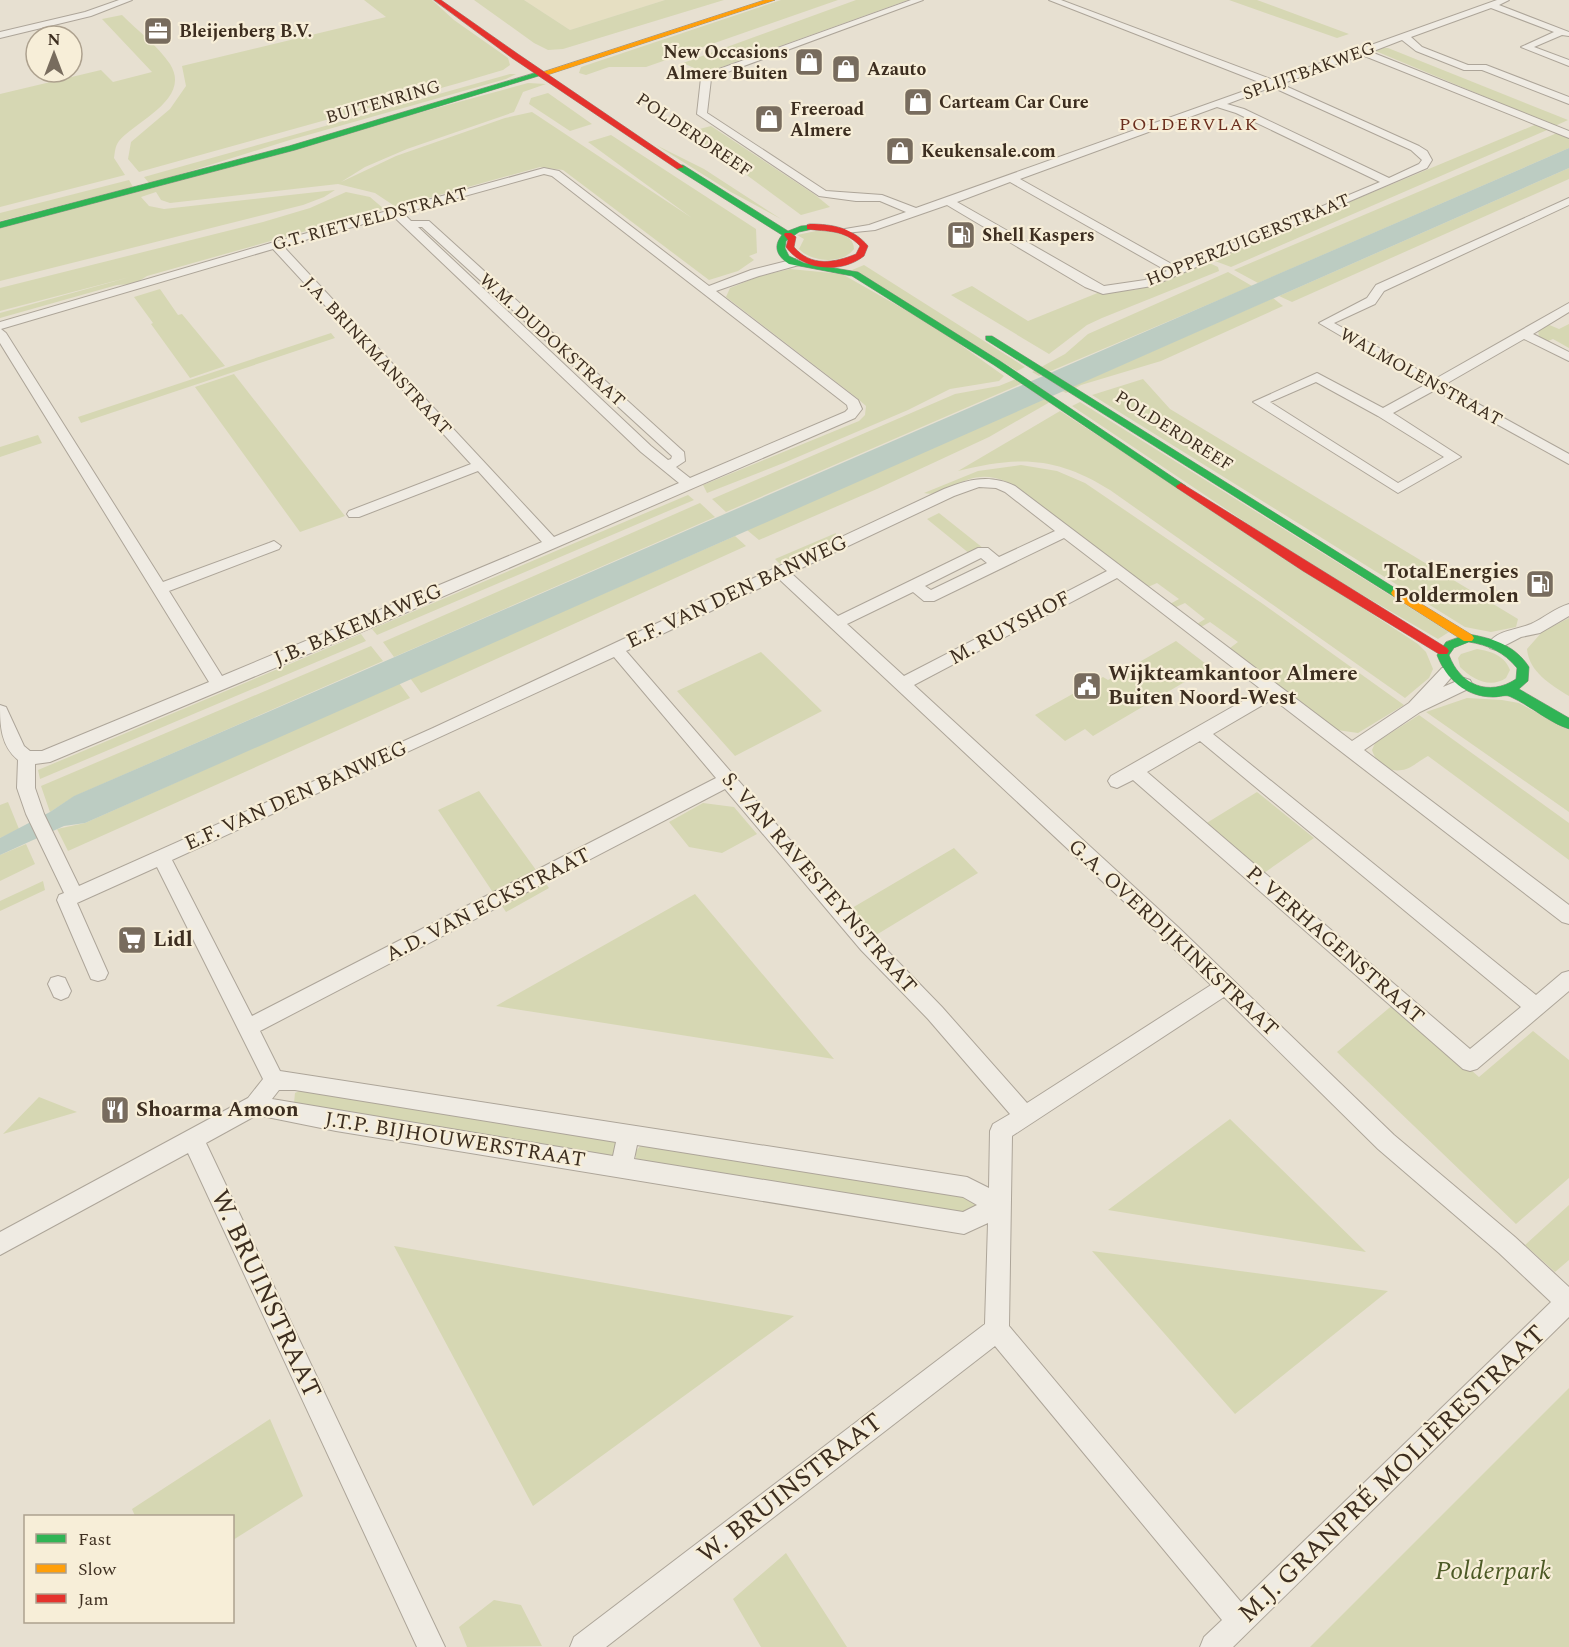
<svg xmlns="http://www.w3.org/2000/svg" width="1569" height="1647" font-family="Spectral,serif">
  <rect width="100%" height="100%" fill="#e7e0d1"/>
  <path fill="#e6dfc2" d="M 524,0 L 665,0 L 570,30 Z"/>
  <path fill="#d6d7b3" d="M 364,0 L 432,0 L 454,20 L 508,58 L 510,65 L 503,70 L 459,83 L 139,172 L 128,159 L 131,142 L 170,109 L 186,86 L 182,66 L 386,17 Z
    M 474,0 L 524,0 L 570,30 L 665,0 L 724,0 L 563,49 L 548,50 L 534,43 Z
    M 781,0 L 838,0 L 646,67 L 609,67 L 586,75 L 579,73 L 581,67 Z
    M 856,0 L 908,0 L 705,73 L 683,63 Z
    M 1229,0 L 1257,0 L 1349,34 L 1337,38 Z
    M 122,15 C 138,31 158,46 170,64 C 192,99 136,121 119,141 C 115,146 115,152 114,158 L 125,175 L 0,207 L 0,94 L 101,70 L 113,82 L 152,72 L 102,19 Z
    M 1382,48 L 1388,48 L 1568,120 L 1557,125 L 1553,125 L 1373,50 Z
    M 510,74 L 516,74 L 506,79 L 290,140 L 165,179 L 149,183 L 144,177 Z
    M 528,83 L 546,84 L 523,92 L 514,112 L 407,149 L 365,167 L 341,182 L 396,156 L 505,118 L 532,112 L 692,218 L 588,142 L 611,135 L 756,229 L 757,253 L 749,256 L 754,260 L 738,271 L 709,280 L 563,170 L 540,167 L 396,207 L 375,193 L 338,184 L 170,203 L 161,200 L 156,192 L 141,197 L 149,206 L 164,209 L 335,190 L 324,197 L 303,205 L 0,281 L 0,227 Z
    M 548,93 L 592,124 L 570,131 L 529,104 L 531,98 Z
    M 1537,124 L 1547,128 L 1547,130 L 1231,267 L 1215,261 L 1215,258 Z
    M 711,126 L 814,194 L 830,207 L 801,215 L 688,132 Z
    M 1557,133 L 1569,137 L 1569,148 L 1258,283 L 1234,270 Z
    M 656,145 L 704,169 L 781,219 L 731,192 Z
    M 1569,168 L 1569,179 L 1292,302 L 1279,296 Z
    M 129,180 L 133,187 L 0,221 L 0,213 Z
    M 346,192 L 370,197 L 384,209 L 147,276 L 134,284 L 117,285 L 0,318 L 0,313 L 130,277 L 0,311 L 0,288 L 263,222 L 310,208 Z
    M 816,231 C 829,231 854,232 854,249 C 842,265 811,262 799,249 L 804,239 L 797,235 Z
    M 1207,262 L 1218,267 L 1219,271 L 1102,318 L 1087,325 L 1049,354 L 951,295 L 972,286 L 1028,321 L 1100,292 L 1135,290 Z
    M 864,265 L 1025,367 L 1017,371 L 852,270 Z
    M 790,269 L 842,274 L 937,328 L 1004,376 L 999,381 L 950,389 L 908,410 L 786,462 L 707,493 L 703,485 L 859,421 L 865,415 L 866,406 L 857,398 L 726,297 L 730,288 L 760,276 Z
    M 1228,272 L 1252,286 L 1039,376 L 1032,372 L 1065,354 L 1088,334 Z
    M 160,289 L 178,315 L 182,314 L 225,366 L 190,378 L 151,324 L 153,323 L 134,297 Z
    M 1273,298 L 1283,306 L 1161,361 L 1081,385 L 1066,393 L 1062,391 Z
    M 1547,324 L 1559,329 L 1569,324 L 1569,348 L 1553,339 L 1546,342 L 1539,337 L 1538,330 Z
    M 331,333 L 335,338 L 81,423 L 78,417 Z
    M 234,374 L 345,516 L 300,532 L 195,387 Z
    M 1016,379 L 1023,383 L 726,512 L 712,499 L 955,394 L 999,386 Z
    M 1143,379 L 1170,409 L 1518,619 L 1516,627 L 1491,632 L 1465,627 L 1092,395 Z
    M 1045,398 L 1050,402 L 989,437 L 877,489 L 759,540 L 747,530 Z
    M 1080,402 L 1449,632 L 1438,639 L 1296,556 L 1072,406 Z
    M 1060,411 L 1418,644 L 1426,652 L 1433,669 L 1429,678 L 1405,698 L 1110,490 C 1056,456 1018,456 958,471 Z
    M 38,435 L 42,443 L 0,457 L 0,447 Z
    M 1021,465 L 1057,471 L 1085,483 L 1263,604 L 1404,705 L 1358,733 L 1337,730 L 1230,648 L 1238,642 L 1210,622 L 1201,627 L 1197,624 L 1205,619 L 1185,603 L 1176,607 L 1170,604 L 1179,599 L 1157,583 L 1148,587 L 1007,482 C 966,464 949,499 924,493 L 978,471 Z
    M 688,495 L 694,500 L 377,635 L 372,629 Z
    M 700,503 L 715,517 L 394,657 L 383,642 Z
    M 939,513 L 983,548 L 970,554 L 927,519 Z
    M 836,533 L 835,539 L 780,564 L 775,559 Z
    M 735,536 L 746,546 L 421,693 L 410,678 Z
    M 1569,618 L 1569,696 C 1551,685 1529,672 1527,649 L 1542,632 Z
    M 361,634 L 366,641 L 40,779 L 38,770 Z
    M 1176,641 L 1210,667 L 1093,736 L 1085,729 L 1065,741 L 1035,715 L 1103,677 L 1108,680 Z
    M 371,646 L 383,661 L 75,796 L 50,812 L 41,786 Z
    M 1477,649 C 1491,651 1505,656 1510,670 L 1506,678 C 1490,689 1472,679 1460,667 L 1458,658 L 1461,654 Z
    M 761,652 L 822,711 L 735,756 L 677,691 Z
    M 399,683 L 410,698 L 68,851 L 57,829 L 85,823 Z
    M 1467,698 L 1502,700 L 1519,703 L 1569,730 L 1569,812 L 1426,712 Z
    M 1419,715 L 1569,823 L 1569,860 L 1428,756 C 1420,760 1411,769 1402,770 C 1389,773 1375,762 1372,750 L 1375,743 Z
    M 479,791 L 549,888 L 506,912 L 438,810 Z
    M 1257,792 L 1314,838 L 1264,873 L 1205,824 Z
    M 8,802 L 19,829 L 0,838 L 0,805 Z
    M 703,803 L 734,807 L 757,834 L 722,853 L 689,847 L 669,822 Z
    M 26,844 L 35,864 L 0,881 L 0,855 Z
    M 954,848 L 978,873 L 858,946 L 835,918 Z
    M 43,881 L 45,890 L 0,911 L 0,901 Z
    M 695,894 L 834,1059 L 496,1006 Z
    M 1395,1003 L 1479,1077 L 1533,1031 L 1569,1060 L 1569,1178 L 1516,1224 L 1337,1052 Z
    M 303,1089 L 616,1140 L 618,1149 L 612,1157 L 302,1109 L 294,1103 L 295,1093 Z
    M 39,1097 L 77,1112 L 3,1134 Z
    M 1230,1119 L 1366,1252 L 1108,1210 Z
    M 642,1144 L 964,1193 L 974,1199 L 977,1209 L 971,1217 L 636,1162 L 636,1151 Z
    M 1569,1205 L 1569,1260 L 1555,1272 L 1525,1245 Z
    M 394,1246 L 794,1316 L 533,1506 Z
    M 1092,1251 L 1388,1291 L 1235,1414 Z
    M 1569,1388 L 1569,1647 L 1310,1647 Z
    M 270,1419 L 303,1496 L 233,1540 L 232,1516 L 135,1516 L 132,1509 Z
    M 786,1553 L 847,1647 L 761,1647 L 733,1599 Z
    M 494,1600 L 521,1605 L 542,1646 L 467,1647 L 459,1627 Z"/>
  <path fill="#bcccc2" d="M 1569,148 L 1569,168 L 85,823 L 64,826 L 0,855 L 0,838 L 50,812 L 74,796 Z"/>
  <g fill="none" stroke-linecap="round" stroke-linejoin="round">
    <g stroke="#ada599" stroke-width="2">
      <path id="street" d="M 119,0 L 132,0 L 91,16 L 0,38 L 0,32 L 85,12 Z
        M 911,0 L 923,0 L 714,77 L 711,79 L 707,113 L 826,191 L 882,195 L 916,208 L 1264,84 L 1049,0 L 1061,0 L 1273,80 L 1497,0 L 1509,0 L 1499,5 L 1569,32 L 1569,36 L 1562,35 L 1534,47 L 1569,60 L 1569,66 L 1521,47 L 1554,32 L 1491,8 L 1411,37 L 1422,47 L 1468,65 L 1486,65 L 1569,97 L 1569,104 L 1482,70 L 1464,70 L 1416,51 L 1402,40 L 1371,52 L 1569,131 L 1569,138 L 1362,55 L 1281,84 L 1419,146 L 1427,151 L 1432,160 L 1427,168 L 1152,286 L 1103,294 L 1085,287 L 947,205 L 875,230 L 845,233 L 845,229 L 869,225 L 906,212 L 880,201 L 856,201 L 819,196 L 697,114 L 701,78 L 708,73 ZM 1272,87 L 1411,150 L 1422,160 L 1419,164 L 1389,178 L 1244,109 L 1227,104 ZM 1217,107 L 1236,113 L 1380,182 L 1177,267 L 1020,179 ZM 1010,182 L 1167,271 L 1145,280 L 1104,286 L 957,202 Z
        M 544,168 L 559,171 L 709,286 L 751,270 L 795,259 L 799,261 L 799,265 L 759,276 L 716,291 L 858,400 L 862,409 L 855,418 L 368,629 L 50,762 L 35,764 L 35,788 L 44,814 L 79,886 L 433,728 L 944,489 C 969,479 990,474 1015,486 L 1352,741 L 1409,703 L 1442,668 L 1454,668 L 1456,672 L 1443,687 L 1464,678 L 1470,680 L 1472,684 L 1470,688 L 1420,712 L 1364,750 L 1569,905 L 1569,924 L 1562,922 L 1273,699 L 1213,734 L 1536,995 L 1562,973 L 1569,971 L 1569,991 L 1477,1069 L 1470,1071 L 1463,1069 L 1133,780 L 1117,788 L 1111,786 L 1108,781 L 1111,776 L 1262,690 L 1117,578 L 914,685 L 1178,927 L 1394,1135 L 1515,1237 L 1569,1287 L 1569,1317 L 1233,1647 L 1200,1647 L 1204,1637 L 1222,1620 L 995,1346 L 606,1647 L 570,1647 L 574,1637 L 985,1324 L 988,1223 L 964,1234 L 336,1131 L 257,1115 L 206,1143 L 445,1647 L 417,1647 L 188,1153 L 0,1255 L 0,1232 L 248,1098 L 263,1079 L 157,867 L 77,903 L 108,973 L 105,979 L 98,981 L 91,979 L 57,900 L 59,895 L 64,893 L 26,814 L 17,788 L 18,760 C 1,746 0,726 0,705 L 6,707 L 24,746 L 30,751 L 42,751 L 209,682 L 0,343 L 0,322 L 271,243 ZM 544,174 L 552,176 L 847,405 L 848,409 L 845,412 L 690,478 L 676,467 L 685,461 L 684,452 L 429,221 L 411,221 L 403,213 ZM 393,216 L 641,452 L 679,483 L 554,537 L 283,246 ZM 418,227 L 422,227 L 672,456 L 671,459 L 668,460 L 651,446 ZM 273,249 L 471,464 L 349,511 L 347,514 L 349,517 L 359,517 L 478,471 L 542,542 L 222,676 L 169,591 L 279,549 L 281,546 L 274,541 L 269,543 L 163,582 L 6,333 L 1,329 ZM 979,487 L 996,488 L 1005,492 L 1055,531 L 999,557 L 988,548 L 978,548 L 838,616 L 791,573 L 954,496 ZM 1064,538 L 1107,571 L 904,676 L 847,624 L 913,592 L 924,601 L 934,601 ZM 981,558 L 987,563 L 931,590 L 925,586 ZM 779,579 L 1164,939 L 1211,985 L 1027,1103 L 942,1007 L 875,938 L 626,651 ZM 614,657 L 716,778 L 252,1016 L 172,860 ZM 1200,741 L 1521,1007 L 1470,1049 L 1147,772 ZM 725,789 L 861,950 L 928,1019 L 1010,1114 L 993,1124 L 990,1131 L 989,1188 L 967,1177 L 280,1071 L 260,1031 ZM 1224,997 L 1378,1149 L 1499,1253 L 1551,1302 L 1241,1602 L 1009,1326 L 1012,1136 ZM 279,1090 L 295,1090 L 616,1142 L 613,1156 L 272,1099 ZM 637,1145 L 963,1197 L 977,1205 L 963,1212 L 634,1159 Z
        M 1569,198 L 1569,205 L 1384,291 L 1375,304 L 1334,323 L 1435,379 L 1569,303 L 1569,312 L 1533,334 L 1569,352 L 1569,361 L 1524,339 L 1444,385 L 1569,454 L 1569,464 L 1435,390 L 1393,413 L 1461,457 L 1398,493 L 1253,402 L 1317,373 L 1383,408 L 1425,385 L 1319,323 L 1367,298 L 1376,285 ZM 1316,382 L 1378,416 L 1444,457 L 1398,483 L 1270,402 Z
        M 1569,604 L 1569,616 L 1540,633 L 1521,637 L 1496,650 L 1490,648 L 1488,644 C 1497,630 1517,630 1531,624 C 1544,618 1555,608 1569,604 Z
        M 58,976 L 65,978 L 71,991 L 68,997 L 61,1000 L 54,997 L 48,984 L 51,978 Z"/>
    </g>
    <g stroke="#9c958a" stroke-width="1">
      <path id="fast" d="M 538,72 L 545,74 L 295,150 L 0,228 L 0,222 L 289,146 Z
        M 677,165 L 683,165 L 788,231 L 801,226 L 813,225 L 813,229 L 799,232 L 786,241 L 785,248 L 789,256 L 804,263 L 858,272 L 1000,361 L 1186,486 L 1181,489 L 1177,488 L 994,365 L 852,276 L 789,264 C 778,257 772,247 782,235 L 677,169 Z
        M 986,336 L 992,336 L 1403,593 L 1401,596 L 1393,596 L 986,340 Z
        M 1468,634 C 1492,638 1515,645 1529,667 L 1528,681 L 1519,689 L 1569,718 L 1569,729 C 1548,722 1531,706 1511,697 C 1506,694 1500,697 1493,697 C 1466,697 1446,679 1437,655 L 1446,642 ZM 1469,642 C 1488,645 1504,652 1517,668 L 1516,679 C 1489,697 1460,685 1449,655 L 1454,648 Z"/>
    </g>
    <g stroke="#9c958a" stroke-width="1">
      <path id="slow" d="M 765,0 L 775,0 L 544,76 L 537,74 Z
        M 1397,589 L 1472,635 L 1474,638 L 1472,641 L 1464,641 L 1393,596 L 1391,593 L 1393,590 Z"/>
    </g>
    <g stroke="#9c958a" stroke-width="1">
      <path id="jam" d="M 434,0 L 441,0 L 518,54 L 684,167 L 677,169 L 512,58 Z
        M 810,224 C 833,224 853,228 868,246 L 864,256 C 841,274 803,271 786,247 L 788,240 L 784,235 L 785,233 L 791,233 L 796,237 L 794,247 C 811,267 834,263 856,254 L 860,246 C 844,229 827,232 807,229 L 807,225 Z
        M 1181,483 L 1447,648 L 1449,651 L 1447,654 L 1439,654 L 1303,571 L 1177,488 L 1176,486 Z"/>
    </g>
    <use href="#street" fill="#efebe3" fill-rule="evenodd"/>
    <use href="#fast" fill="#30b455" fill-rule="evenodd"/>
    <use href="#slow" fill="#ff9f0a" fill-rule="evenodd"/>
    <use href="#jam" fill="#e5322d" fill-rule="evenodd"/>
  </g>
  <defs>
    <g id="office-square" transform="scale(1.5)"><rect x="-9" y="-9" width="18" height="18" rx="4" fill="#786c5e" stroke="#f7eed8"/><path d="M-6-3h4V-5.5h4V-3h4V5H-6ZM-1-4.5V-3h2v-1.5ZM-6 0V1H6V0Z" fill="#fff"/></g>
    <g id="shop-square" transform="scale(1.5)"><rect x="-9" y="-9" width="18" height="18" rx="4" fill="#786c5e" stroke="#f7eed8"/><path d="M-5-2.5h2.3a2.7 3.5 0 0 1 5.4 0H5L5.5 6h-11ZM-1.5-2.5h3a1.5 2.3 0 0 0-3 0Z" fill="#fff"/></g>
    <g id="fuel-square" transform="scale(1.5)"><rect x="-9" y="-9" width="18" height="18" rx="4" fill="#786c5e" stroke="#f7eed8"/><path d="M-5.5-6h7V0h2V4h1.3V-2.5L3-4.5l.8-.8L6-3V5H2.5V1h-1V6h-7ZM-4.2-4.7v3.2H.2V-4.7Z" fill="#fff"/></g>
    <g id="civic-square" transform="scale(1.5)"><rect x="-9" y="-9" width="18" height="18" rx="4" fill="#786c5e" stroke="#f7eed8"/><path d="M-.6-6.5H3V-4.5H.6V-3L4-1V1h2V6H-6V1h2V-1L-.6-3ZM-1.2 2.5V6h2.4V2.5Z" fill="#fff"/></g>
    <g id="supermarket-square" transform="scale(1.5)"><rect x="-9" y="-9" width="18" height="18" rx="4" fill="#786c5e" stroke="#f7eed8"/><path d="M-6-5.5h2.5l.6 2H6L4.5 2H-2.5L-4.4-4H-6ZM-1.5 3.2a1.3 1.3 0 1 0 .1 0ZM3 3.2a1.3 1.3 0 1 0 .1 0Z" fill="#fff"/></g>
    <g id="restaurant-square" transform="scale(1.5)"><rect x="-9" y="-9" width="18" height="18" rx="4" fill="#786c5e" stroke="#f7eed8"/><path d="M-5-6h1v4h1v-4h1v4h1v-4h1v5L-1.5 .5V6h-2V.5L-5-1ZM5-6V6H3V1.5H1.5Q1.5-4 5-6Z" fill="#fff"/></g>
  </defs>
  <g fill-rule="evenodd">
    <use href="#office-square" x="158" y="31"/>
    <use href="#shop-square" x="809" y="62"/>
    <use href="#shop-square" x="846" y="69"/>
    <use href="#shop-square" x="918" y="102"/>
    <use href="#shop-square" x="769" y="119"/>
    <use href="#shop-square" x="900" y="151"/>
    <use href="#fuel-square" x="961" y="235"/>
    <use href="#fuel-square" x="1540" y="584"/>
    <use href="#civic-square" x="1087" y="686"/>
    <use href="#supermarket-square" x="132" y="940"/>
    <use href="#restaurant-square" x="115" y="1110"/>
  </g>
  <g text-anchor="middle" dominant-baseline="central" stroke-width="4.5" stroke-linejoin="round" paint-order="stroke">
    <g font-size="18" font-weight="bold" fill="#3d2e20" stroke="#f7eed8" text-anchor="start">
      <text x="179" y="31">Bleijenberg B.V.</text>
      <text x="788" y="52" text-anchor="end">New Occasions<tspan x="788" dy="21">Almere Buiten</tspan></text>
      <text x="867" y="69">Azauto</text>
      <text x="939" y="102">Carteam Car Cure</text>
      <text x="790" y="109">Freeroad<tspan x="790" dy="21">Almere</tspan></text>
      <text x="921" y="151">Keukensale.com</text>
      <text x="982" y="235">Shell Kaspers</text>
    </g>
    <g font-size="18" fill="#3d2e20" stroke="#f7eed8">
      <text transform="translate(1309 71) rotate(-20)">SPLIJTBAKWEG</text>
      <text transform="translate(383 102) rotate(-16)">BUITENRING</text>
      <text transform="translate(694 135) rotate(34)">POLDERDREEF</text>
      <text transform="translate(370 219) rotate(-15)">G.T. RIETVELDSTRAAT</text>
      <text transform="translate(1248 240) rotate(-22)">HOPPERZUIGERSTRAAT</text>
      <text transform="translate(552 340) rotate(42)">W.M. DUDOKSTRAAT</text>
      <text transform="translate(377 356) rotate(47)">J.A. BRINKMANSTRAAT</text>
      <text transform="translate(1421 377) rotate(29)">WALMOLENSTRAAT</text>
      <text transform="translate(1174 431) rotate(32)">POLDERDREEF</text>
    </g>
    <g font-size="18" letter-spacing="1.5" fill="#6b2e1e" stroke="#f7eed8">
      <text x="1189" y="124">POLDERVLAK</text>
    </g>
    <g font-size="21" font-weight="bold" fill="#3d2e20" stroke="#f7eed8" text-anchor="start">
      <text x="1519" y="572" text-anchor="end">TotalEnergies<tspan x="1519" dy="24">Poldermolen</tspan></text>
      <text x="1108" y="674">Wijkteamkantoor Almere<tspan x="1108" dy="24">Buiten Noord-West</tspan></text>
      <text x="153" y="940">Lidl</text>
      <text x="136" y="1110">Shoarma Amoon</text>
    </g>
    <g font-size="21" fill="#3d2e20" stroke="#f7eed8">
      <text transform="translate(737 592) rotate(-25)">E.F. VAN DEN BANWEG</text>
      <text transform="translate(358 625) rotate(-23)">J.B. BAKEMAWEG</text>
      <text transform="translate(1010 628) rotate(-28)">M. RUYSHOF</text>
      <text transform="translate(296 796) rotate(-24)">E.F. VAN DEN BANWEG</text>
      <text transform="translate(819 883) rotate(49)">S. VAN RAVESTEYNSTRAAT</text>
      <text transform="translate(488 905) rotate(-27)">A.D. VAN ECKSTRAAT</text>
      <text transform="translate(1173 938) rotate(43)">G.A. OVERDIJKINKSTRAAT</text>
      <text transform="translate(1335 945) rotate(41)">P. VERHAGENSTRAAT</text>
      <text transform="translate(455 1140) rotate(9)">J.T.P. BIJHOUWERSTRAAT</text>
    </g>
    <g font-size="26" fill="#3d2e20" stroke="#f7eed8">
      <text transform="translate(266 1294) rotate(65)">W. BRUINSTRAAT</text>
      <text transform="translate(1392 1474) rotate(-44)">M.J. GRANPRÉ MOLIÈRESTRAAT</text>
      <text transform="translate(790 1488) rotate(-38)">W. BRUINSTRAAT</text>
    </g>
    <g font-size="26" font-style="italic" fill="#4d5a26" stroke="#f7eed8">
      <text x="1493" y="1571">Polderpark</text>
    </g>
  </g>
  <rect x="24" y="1515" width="210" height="108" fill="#f7eed8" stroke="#ada18e" stroke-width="1.5"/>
  <rect x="36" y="1534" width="30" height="9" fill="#30b455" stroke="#ada18e" stroke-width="1.5"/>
  <text x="78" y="1545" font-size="18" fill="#3d2e20">Fast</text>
  <rect x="36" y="1564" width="30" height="9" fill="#ff9f0a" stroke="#ada18e" stroke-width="1.5"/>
  <text x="78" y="1575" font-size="18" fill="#3d2e20">Slow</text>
  <rect x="36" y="1594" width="30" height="9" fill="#e5322d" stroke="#ada18e" stroke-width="1.5"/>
  <text x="78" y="1605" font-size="18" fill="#3d2e20">Jam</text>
  <g transform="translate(54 54)"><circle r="28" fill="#f7eed8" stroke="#ada18e" stroke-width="1.5"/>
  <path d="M0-4.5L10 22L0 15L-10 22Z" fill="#786c5e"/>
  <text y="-9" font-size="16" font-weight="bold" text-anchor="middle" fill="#3d2e20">N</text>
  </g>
</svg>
